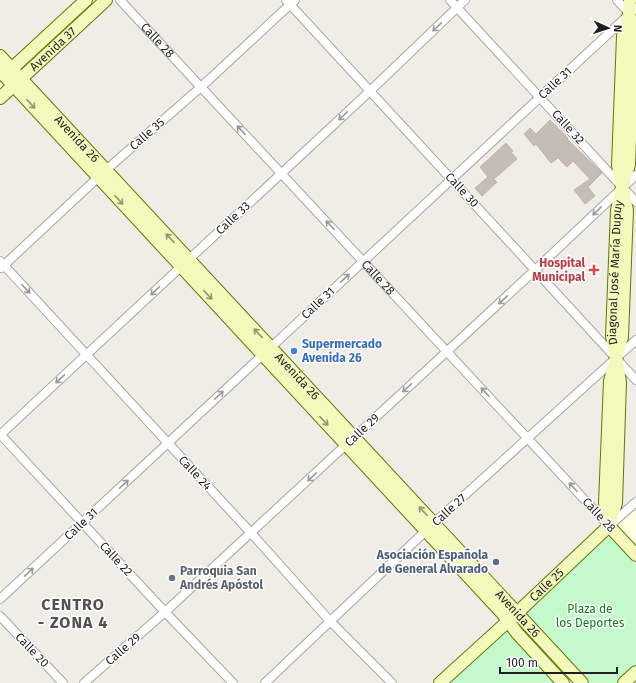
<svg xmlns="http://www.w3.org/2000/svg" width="636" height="683" font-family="'Fira Sans',sans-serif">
  <rect width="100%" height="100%" fill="#f0ede6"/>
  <path fill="#fdffe0" d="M 636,510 L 636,548 L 617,527 Z"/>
  <path fill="#c3f9cb" d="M 609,536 L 636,565 L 636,665 L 616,683 L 588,683 L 524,613 Z
    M 507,629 L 556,683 L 449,683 Z"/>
  <path fill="#c5bcb5" stroke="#c2b5a8" d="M 550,120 L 568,138 L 567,139 L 602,173 L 588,187 L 595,196 L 585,204 L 574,190 L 590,179 L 573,161 L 567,167 L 558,158 L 551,163 L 536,144 L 534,146 L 524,134 L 530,128 L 536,134 Z
    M 506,143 L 513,151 L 511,152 L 517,159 L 494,179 L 497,182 L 482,196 L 475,188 L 488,177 L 480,167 Z"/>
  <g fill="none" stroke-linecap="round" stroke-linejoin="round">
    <g stroke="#a6a6a6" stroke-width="10">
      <g id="street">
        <path id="s1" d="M 120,0 L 609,526 L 636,502"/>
        <path d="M 286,0 L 535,270 L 636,380"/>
        <path d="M 450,0 L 636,202"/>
        <path d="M 617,0 L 630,14"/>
        <path d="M 0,261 L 251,533 L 330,621 L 392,683"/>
        <path d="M 1,268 L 106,170 L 201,87 L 295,0"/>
        <path d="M 0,434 L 165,612 L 233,683"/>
        <path d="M 0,435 L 370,91 L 465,0"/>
        <path d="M 0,599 L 636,8"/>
        <path d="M 0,616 L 63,683"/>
        <path d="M 84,683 L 165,612 L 535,270 L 636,175"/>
        <path d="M 265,683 L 434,523 L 636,340"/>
      </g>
    </g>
    <g stroke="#647705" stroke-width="14">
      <g id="secondary">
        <path id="s2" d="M 0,56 L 582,683"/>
        <path d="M 0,71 L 503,614 L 517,633 L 563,683"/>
        <path d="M 6,74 L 86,0"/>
        <path id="s3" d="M 0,98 L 106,0"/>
        <path d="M 610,523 L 616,503 L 620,382 L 616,358 L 622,337 L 627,210 L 622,187 L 629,165 L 634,37 L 630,17"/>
        <path id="s4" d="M 609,526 L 605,503 L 610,381 L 616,358 L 612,336 L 617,210 L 622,187 L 618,165 L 623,36 L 629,14 L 630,0"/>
        <path d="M 609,526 L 636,555"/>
        <path id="s5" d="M 440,683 L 517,613 L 609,526"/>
        <path d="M 624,683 L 636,672"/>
      </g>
    </g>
    <use href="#street" stroke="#fff" stroke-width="8"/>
    <use href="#secondary" stroke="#f3f9ba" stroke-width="12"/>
  </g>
  <defs><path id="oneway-shaft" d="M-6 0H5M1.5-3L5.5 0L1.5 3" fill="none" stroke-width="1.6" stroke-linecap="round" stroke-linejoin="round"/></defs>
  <g stroke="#9a9a9a">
    <use href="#oneway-shaft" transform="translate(437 27) rotate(136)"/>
    <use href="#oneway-shaft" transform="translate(343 116) rotate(137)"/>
    <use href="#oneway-shaft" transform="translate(241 130) rotate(-133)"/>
    <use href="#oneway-shaft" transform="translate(597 211) rotate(136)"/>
    <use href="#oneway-shaft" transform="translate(330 225) rotate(-133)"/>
    <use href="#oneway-shaft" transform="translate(345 278) rotate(-43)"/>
    <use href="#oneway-shaft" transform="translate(26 289) rotate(47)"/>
    <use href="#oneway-shaft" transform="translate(155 291) rotate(137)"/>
    <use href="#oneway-shaft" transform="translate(503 300) rotate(137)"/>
    <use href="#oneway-shaft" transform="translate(60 379) rotate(137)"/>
    <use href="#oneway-shaft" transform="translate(407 388) rotate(137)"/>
    <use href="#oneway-shaft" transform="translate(485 392) rotate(-133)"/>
    <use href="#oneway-shaft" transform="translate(219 395) rotate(-43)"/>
    <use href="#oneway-shaft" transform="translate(312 477) rotate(137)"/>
    <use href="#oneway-shaft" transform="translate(124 484) rotate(-43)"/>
    <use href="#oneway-shaft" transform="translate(573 487) rotate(-133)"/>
    <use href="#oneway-shaft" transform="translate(29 572) rotate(-43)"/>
  </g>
  <g stroke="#949774">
    <use href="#oneway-shaft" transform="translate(31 104) rotate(47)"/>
    <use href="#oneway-shaft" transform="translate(119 200) rotate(47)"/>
    <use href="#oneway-shaft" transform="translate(170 238) rotate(-133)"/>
    <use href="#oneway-shaft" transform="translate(208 295) rotate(47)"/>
    <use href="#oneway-shaft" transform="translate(258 333) rotate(-133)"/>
    <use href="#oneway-shaft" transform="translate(324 421) rotate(47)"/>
    <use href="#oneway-shaft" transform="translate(423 511) rotate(-133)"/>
  </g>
  <path fill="#e0444e" stroke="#fff" stroke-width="1.5" d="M592 264h4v4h4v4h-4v4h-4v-4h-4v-4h4z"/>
  <circle fill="#3f7fe0" stroke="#fff" stroke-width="1.5" cx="294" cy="351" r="4"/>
  <circle fill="#5c6f8a" stroke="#fff" stroke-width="1.5" cx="496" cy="562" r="4"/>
  <circle fill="#6b7280" stroke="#fff" stroke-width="1.5" cx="172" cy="578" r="4"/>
  <g text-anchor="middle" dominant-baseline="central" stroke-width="3" stroke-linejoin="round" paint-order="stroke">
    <g font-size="12" fill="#1f1f1f" stroke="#fff">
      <text stroke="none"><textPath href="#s1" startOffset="55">Calle 28</textPath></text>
      <text stroke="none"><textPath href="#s3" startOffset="72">Avenida 37</textPath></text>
      <text transform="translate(555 83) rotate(-43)">Calle 31</text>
      <text transform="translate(568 127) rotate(48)">Calle 32</text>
      <text transform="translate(147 134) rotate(-41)">Calle 35</text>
      <text stroke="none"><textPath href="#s2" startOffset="113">Avenida 26</textPath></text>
      <text transform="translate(462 190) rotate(47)">Calle 30</text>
      <text transform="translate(233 218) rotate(-43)">Calle 33</text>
      <text stroke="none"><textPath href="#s4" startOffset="255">Diagonal José María Dupuy</textPath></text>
      <text stroke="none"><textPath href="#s1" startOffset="379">Calle 28</textPath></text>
      <text transform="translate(318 303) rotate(-43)">Calle 31</text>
      <text stroke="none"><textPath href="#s2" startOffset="437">Avenida 26</textPath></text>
      <text transform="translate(362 430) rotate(-43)">Calle 29</text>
      <text transform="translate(195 473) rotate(47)">Calle 24</text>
      <text transform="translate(449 510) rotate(-42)">Calle 27</text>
      <text transform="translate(599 515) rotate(47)">Calle 28</text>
      <text transform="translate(81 524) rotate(-43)">Calle 31</text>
      <text transform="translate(116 559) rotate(47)">Calle 22</text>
      <text stroke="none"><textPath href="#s5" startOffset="145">Calle 25</textPath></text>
      <text stroke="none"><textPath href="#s2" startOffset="761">Avenida 26</textPath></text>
      <text transform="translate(123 649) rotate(-41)">Calle 29</text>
      <text transform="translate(32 650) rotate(46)">Calle 20</text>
    </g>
    <g font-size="12" font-weight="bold" fill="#be3a42" stroke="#fff" text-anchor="end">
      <text x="585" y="263">Hospital<tspan x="585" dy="14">Municipal</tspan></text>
    </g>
    <g font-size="12" font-weight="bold" fill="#366cbe" stroke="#fff" text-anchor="start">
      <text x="302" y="344">Supermercado<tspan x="302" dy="14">Avenida 26</tspan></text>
    </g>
    <g font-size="12" font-weight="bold" fill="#4e5e75" stroke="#fff" text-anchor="end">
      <text x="488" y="555">Asociación Española<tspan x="488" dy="14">de General Alvarado</tspan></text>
    </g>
    <g font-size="12" font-weight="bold" fill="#5b616d" stroke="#fff" text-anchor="start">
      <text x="180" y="571">Parroquia San<tspan x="180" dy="14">Andrés Apóstol</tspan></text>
    </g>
    <g font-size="12" fill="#0c7e1c" stroke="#fff">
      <text x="590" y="609">Plaza de<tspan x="590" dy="14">los Deportes</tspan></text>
    </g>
    <g font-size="16" font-weight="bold" letter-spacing="1" fill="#525252" stroke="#fff">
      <text x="73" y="604">CENTRO<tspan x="73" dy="18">- ZONA 4</tspan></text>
    </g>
  </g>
  <g transform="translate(608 28) rotate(93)" stroke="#ffffff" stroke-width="3" paint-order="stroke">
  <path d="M0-3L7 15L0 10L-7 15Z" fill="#1f1f1f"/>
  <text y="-6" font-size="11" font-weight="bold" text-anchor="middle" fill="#1f1f1f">N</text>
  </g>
  <path d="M500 667v6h117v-6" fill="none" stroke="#1f1f1f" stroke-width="2"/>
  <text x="506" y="667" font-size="12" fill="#1f1f1f" stroke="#ffffff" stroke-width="3" paint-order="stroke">100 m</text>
</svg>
